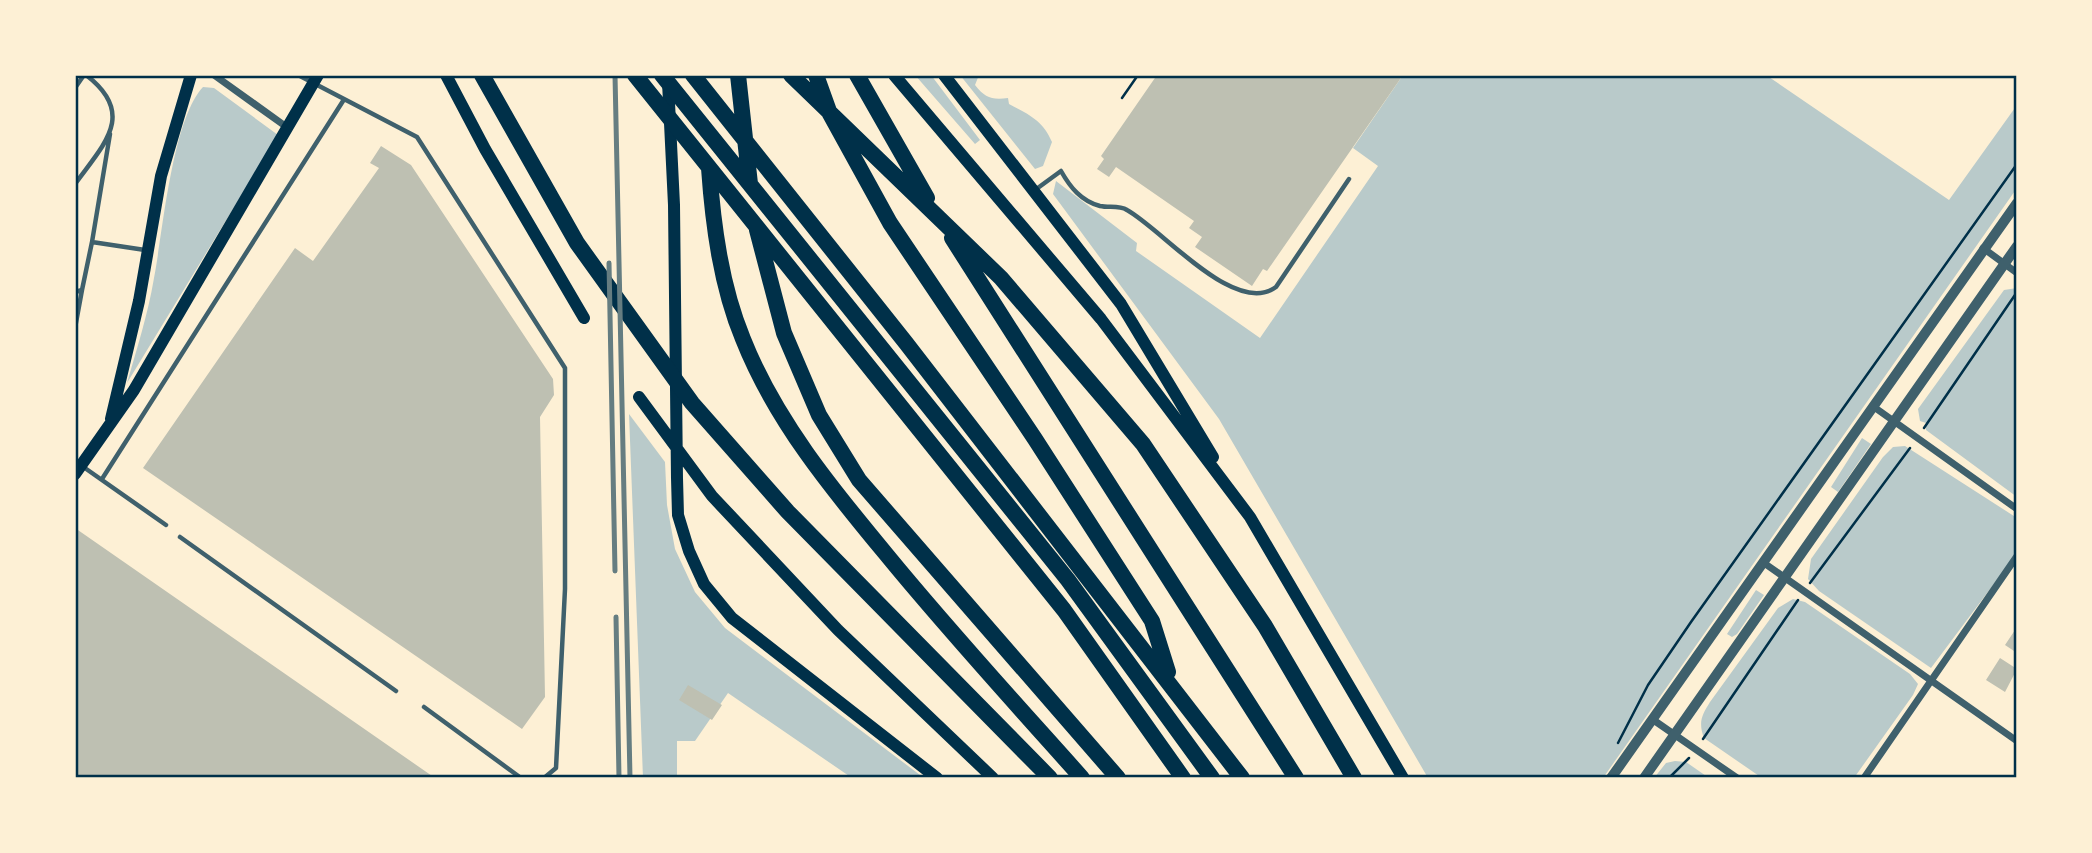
<svg xmlns="http://www.w3.org/2000/svg" width="2092" height="853" font-family="Georgia,serif">
  <rect width="100%" height="100%" fill="#fdf0d5"/>
  <path fill="#b9caca" d="M 915,75 L 931,75 L 980,140 L 975,144 Z
    M 960,75 L 979,75 L 975,85 C 985,98 992,100 1008,98 L 1009,104 C 1028,114 1043,120 1052,142 L 1043,166 L 1035,169 Z
    M 1403,75 L 1766,75 L 1949,200 L 2017,105 L 2017,188 L 1603,778 L 1428,778 L 1219,419 L 1053,194 L 1056,181 L 1137,243 L 1136,251 L 1260,338 L 1378,166 L 1353,148 Z
    M 203,87 L 214,88 L 278,135 L 127,383 C 137,348 148,314 154,278 C 163,232 172,120 203,87 Z
    M 2017,288 L 2017,497 L 1926,430 L 1926,423 L 1920,421 L 1918,409 L 2004,290 Z
    M 629,414 L 665,462 L 667,505 L 675,549 L 695,592 L 725,628 L 924,778 L 852,778 L 728,693 L 695,741 L 677,741 L 677,778 L 643,778 Z
    M 1862,438 L 1871,444 L 1838,492 L 1831,487 Z
    M 1905,446 L 2017,518 L 2017,553 L 1931,668 L 1819,591 L 1808,579 L 1811,559 L 1883,457 L 1893,447 Z
    M 1756,590 L 1764,595 L 1737,634 L 1732,637 L 1727,634 Z
    M 1793,599 L 1805,602 L 1910,674 L 1918,684 L 1913,695 L 1854,778 L 1762,778 L 1704,738 C 1698,722 1702,715 1710,702 L 1778,608 Z
    M 1675,761 L 1686,762 L 1709,778 L 1654,778 L 1666,763 Z"/>
  <path fill="#bec0b2" d="M 1157,75 L 1403,75 L 1267,271 L 1263,269 L 1252,286 L 1195,247 L 1202,237 L 1189,228 L 1194,221 L 1116,167 L 1109,177 L 1097,169 L 1104,159 L 1101,156 Z
    M 381,146 L 411,165 L 553,379 L 554,395 L 540,417 L 545,697 L 522,729 L 143,468 L 295,248 L 313,261 L 379,168 L 370,163 Z
    M 75,528 L 435,778 L 75,778 Z
    M 2017,627 L 2017,653 L 2005,645 Z
    M 2000,658 L 2017,669 L 2005,692 L 1986,680 Z
    M 688,685 L 722,705 L 712,720 L 679,700 Z"/>
  <g fill="none" stroke-linecap="round" stroke-linejoin="round">
    <path stroke="#003049" stroke-width="2.5" d="M 1122,98 L 1138,75
      M 1924,428 L 2017,292
      M 1810,583 L 1910,448
      M 1703,739 L 1798,600
      M 1618,743 L 1648,685 L 1691,622 L 2017,164
      M 1669,778 L 1689,758"/>
    <path stroke="#3f606c" stroke-width="4.5" d="M 298,75 L 417,137 L 565,368 L 565,589 L 556,768 L 544,778
      M 75,88 L 84,75
      M 110,134 L 92,242 L 145,250
      M 75,184 C 104,144 137,114 86,75
      M 1035,190 L 1061,171 C 1070,187 1081,201 1100,206 C 1109,208 1119,205 1127,210 C 1163,230 1235,317 1276,287 L 1349,179
      M 75,292 L 82,290 L 92,242
      M 75,328 L 82,290
      M 82,466 L 166,525
      M 102,479 L 343,101
      M 180,537 L 396,691
      M 424,707 L 521,778"/>
    <path stroke="#3f606c" stroke-width="7" d="M 214,75 L 288,128
      M 1983,248 L 2017,273
      M 1874,407 L 2017,509
      M 1764,563 L 2017,741
      M 1652,719 L 1737,778
      M 1864,778 L 2017,556"/>
    <path stroke="#3f606c" stroke-width="10" d="M 1611,778 L 2017,203
      M 1644,778 L 2017,246"/>
    <path stroke="#003049" stroke-width="12" d="M 446,75 L 485,149 L 584,318
      M 894,75 L 1101,319 L 1250,517 L 1403,778
      M 944,75 L 1121,304 L 1213,457
      M 668,82 L 674,205 L 677,478 L 678,515 L 689,551 L 704,584 L 732,618 L 937,778
      M 639,397 L 712,496 L 838,630 L 993,778
      M 111,419 L 139,301 L 161,176 L 191,75
      M 75,474 L 134,390 L 318,75"/>
    <path stroke="#003049" stroke-width="16" d="M 482,75 L 577,243 L 692,403 L 788,512 L 1050,778
      M 635,75 L 1064,610 L 1183,778
      M 662,75 L 1068,580 L 1212,778
      M 693,75 L 906,343 L 1242,778
      M 738,75 L 750,184
      M 791,75 L 1001,278 L 1143,444 L 1265,626 L 1354,778
      M 816,75 L 830,114 L 890,223 L 1035,439 L 1152,621 L 1168,672
      M 857,75 L 927,198
      M 709,168 C 713,225 721,286 743,339 C 775,420 832,489 886,554 C 949,631 1016,704 1082,778
      M 757,230 L 784,333 L 819,415 L 859,480 L 1118,778
      M 952,238 L 1296,778"/>
    <path stroke="#657d81" stroke-width="5" d="M 615,75 L 630,778
      M 609,263 L 615,571
      M 616,617 L 619,778"/>
  </g>
  <rect width="2092" height="853" fill="none" stroke="#fdf0d5" stroke-width="154"/>
  <rect x="77" y="77" width="1938" height="699" fill="none" stroke="#003049" stroke-width="2.5"/>
</svg>
